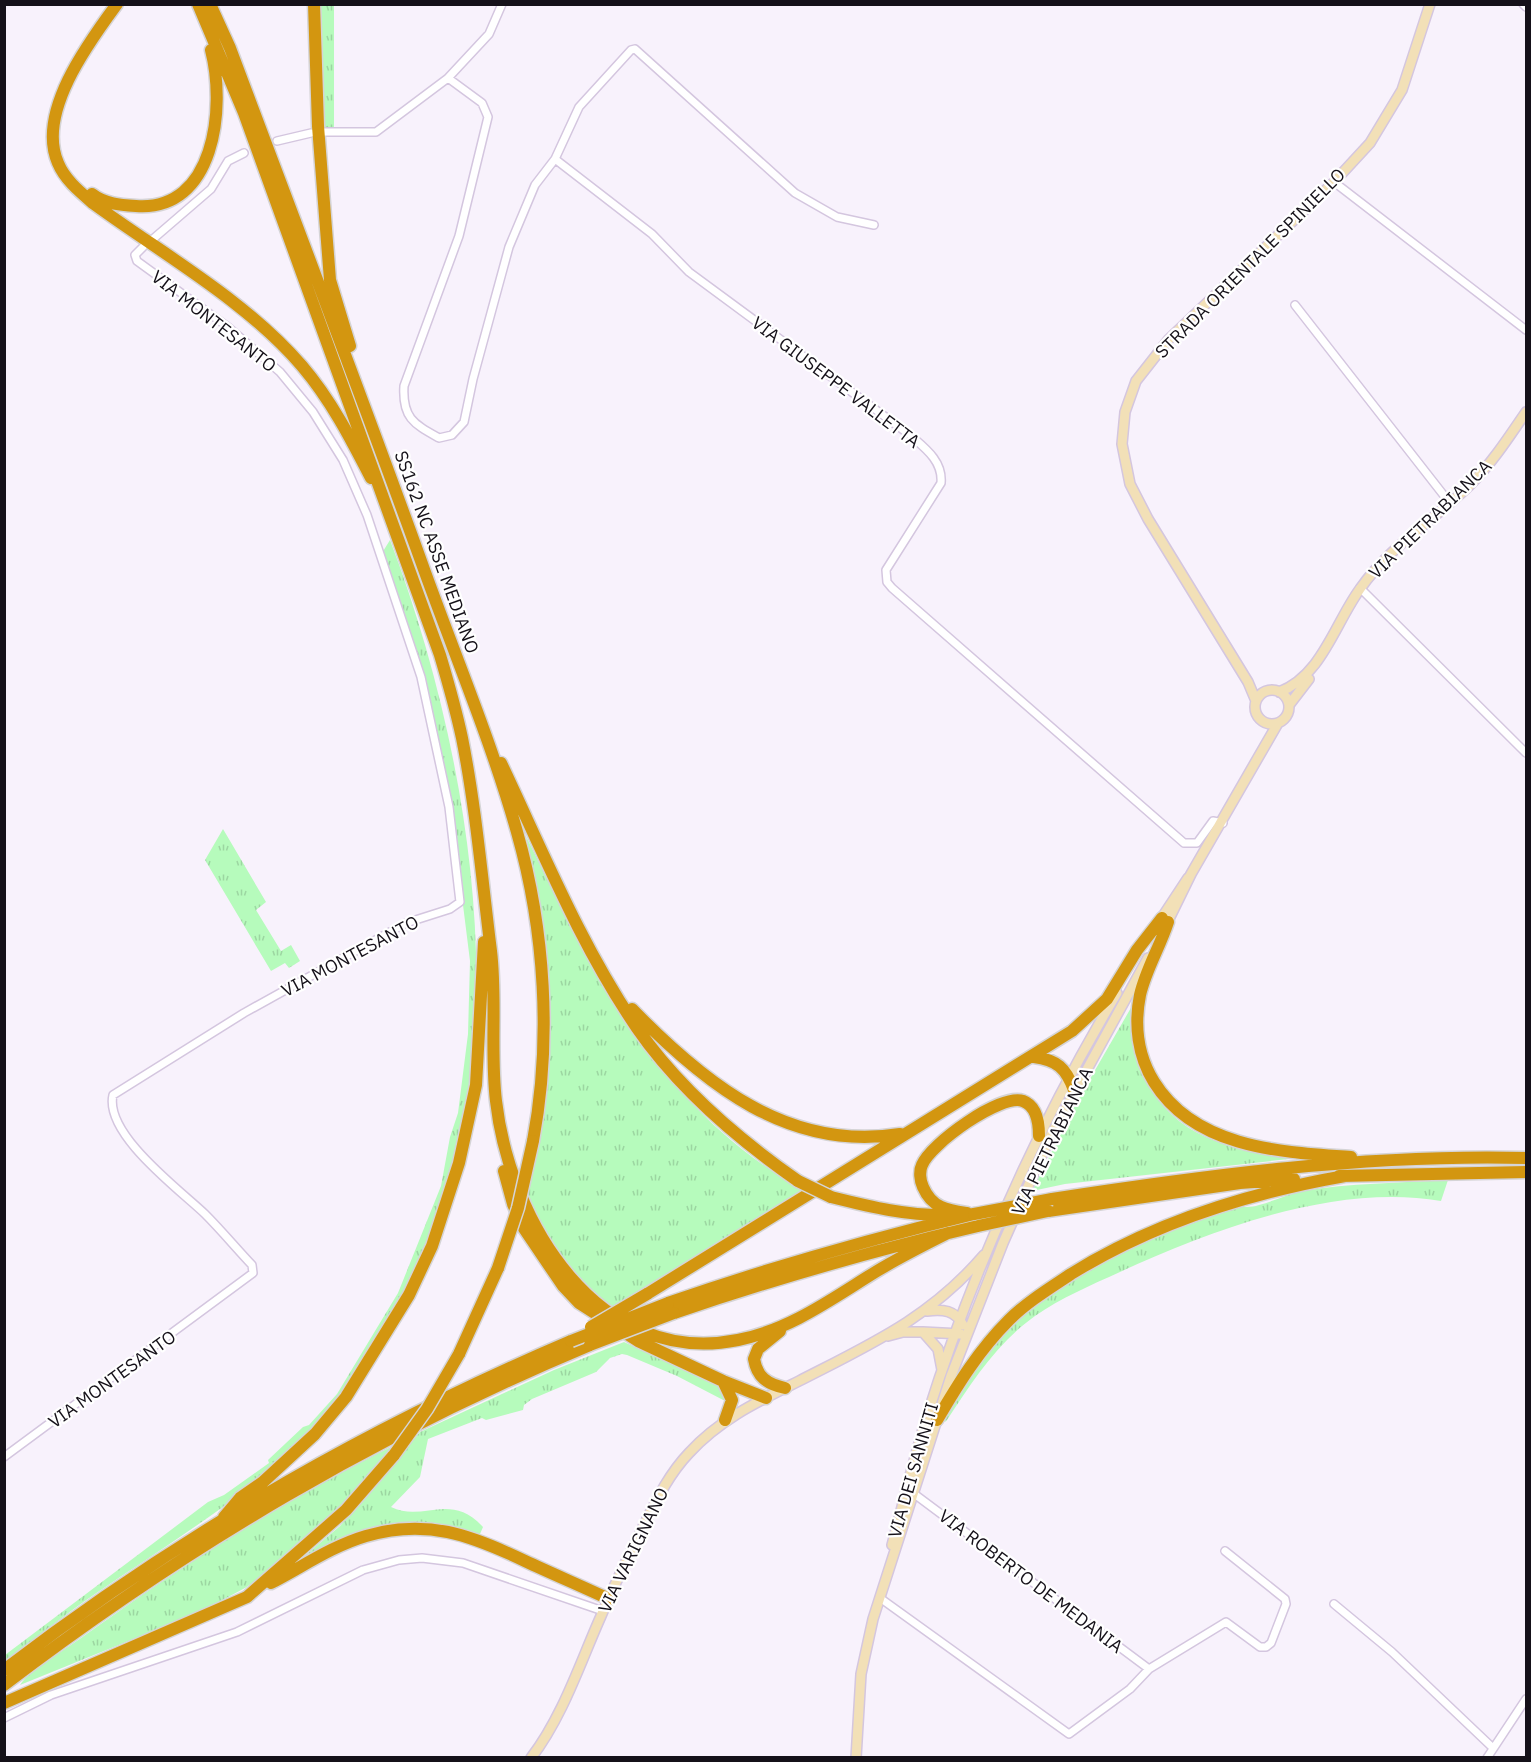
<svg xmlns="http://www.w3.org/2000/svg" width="1531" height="1762" font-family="'IBM Plex Sans',sans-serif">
  <defs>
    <pattern id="grass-tufts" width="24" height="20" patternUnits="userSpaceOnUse" patternTransform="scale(1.5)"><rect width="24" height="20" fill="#b6fbbc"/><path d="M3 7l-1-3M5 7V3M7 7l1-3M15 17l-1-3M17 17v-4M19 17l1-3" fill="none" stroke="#9cd6a1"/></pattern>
  </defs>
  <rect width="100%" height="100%" fill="#f8f2fc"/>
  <path fill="url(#grass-tufts)" d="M 315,5 L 334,5 L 334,129 L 319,129 Z
    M 390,540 C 460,724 507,974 453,1168 C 442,1210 424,1252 404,1291 C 384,1333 358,1381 326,1415 C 304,1438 280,1465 254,1484 C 203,1523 148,1558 95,1594 C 64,1615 35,1639 5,1662 L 5,1655 L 208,1502 L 224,1495 L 269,1463 L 268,1460 L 303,1427 L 309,1425 L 337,1394 L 398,1293 L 441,1186 L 450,1137 L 458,1113 L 468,1034 L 470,961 L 450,801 L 435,726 L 382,553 Z
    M 223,829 L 266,902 L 256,910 L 281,951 L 291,945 L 300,961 L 289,968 L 285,963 L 271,971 L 205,860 Z
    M 526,836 C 594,976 663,1113 805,1191 L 610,1309 C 570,1276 551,1245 526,1201 C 545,1123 553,1042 547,963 C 544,920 534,878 526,836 Z
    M 1132,1006 C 1128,1066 1158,1121 1216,1141 C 1242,1151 1271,1153 1298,1158 L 1065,1184 L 1032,1191 L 1075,1105 Z
    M 1448,1180 L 1441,1201 C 1336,1183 1214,1229 1120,1272 C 1091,1285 1061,1298 1035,1316 C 997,1343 972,1382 947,1420 L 945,1422 L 943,1419 C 957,1398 970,1375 985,1354 C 1037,1285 1150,1228 1232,1208 C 1241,1206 1251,1208 1259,1205 C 1274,1201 1288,1194 1303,1191 C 1350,1183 1399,1183 1448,1180 Z
    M 624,1342 L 718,1385 L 727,1402 L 677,1376 L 627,1355 L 622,1354 L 610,1358 L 596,1372 L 532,1399 L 524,1405 L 523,1410 L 486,1420 L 482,1418 L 428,1439 L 420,1477 L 391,1507 C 423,1523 450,1491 483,1527 L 480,1534 L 416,1525 L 294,1565 L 340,1526 L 420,1432 L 554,1370 Z
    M 393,1446 L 346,1503 L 271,1570 L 245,1588 L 200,1612 L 20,1685 C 29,1670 65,1650 81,1638 C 180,1567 283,1500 393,1446 Z"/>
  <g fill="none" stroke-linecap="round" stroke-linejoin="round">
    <g stroke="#d4c6df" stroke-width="10">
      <path id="street" d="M 502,4 L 489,34 L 448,78 L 482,103 L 488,117 L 459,236 L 404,386 C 402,418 414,424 439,438 L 452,435 L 464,422 L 473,379 L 509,247 L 535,185 L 555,159 L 579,107 L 631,50 L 635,49 L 795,193 L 837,217 L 874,225
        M 1523,4 L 1526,7
        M 322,132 L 376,132 L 448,78
        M 277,141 L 311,133
        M 555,159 L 652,234 L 689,272 L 910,435 C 925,448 943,461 941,483 L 886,570 L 887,582 L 892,588 L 1184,843 L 1197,843 L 1213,821 L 1223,823
        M 1334,182 L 1526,330
        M 153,239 L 211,189 L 228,161 L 244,153
        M 1295,305 L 1449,502
        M 1360,588 L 1526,753
        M 4,1457 L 253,1273 L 252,1265 C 236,1248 221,1230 205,1214 C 180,1190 104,1134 113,1095 L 244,1013 L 406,923 L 450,909 L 460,902 L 449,807 L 421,677 L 367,515 L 343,460 L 313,412 L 280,372 L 228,327 L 137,261 L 135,255 L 143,247
        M 913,1493 L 1149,1669 L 1226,1622 L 1260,1647 L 1266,1647 L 1271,1643 L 1286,1604 L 1285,1599 L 1225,1551
        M 880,1598 L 1069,1734 L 1130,1689 L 1149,1669
        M 1334,1604 L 1392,1652 L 1493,1748
        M 4,1718 L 51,1695 L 237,1632 L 363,1570 L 399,1560 L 422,1558 L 463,1563 L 603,1611
        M 1487,1758 L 1526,1699"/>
    </g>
    <g stroke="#d4c6df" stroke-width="12">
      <path id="secondary" d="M1255 707a17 17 0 1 1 34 0a17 17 0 1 1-34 0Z
        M 1279,692 C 1322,676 1335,623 1360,589 C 1389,547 1434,520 1470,485 C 1492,463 1509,437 1526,412
        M 1256,701 L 1248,682 L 1148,519 L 1130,484 L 1122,444 L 1125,412 L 1136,381 L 1169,339 L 1334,182 L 1370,143 L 1402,90 L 1430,4
        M 1289,705 L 1309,679
        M 1159,922 L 1188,878
        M 1165,927 L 1191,874 L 1278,723
        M 927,1311 C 943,1309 955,1310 963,1325
        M 923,1332 L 961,1334
        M 888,1336 L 903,1332 L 923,1332 L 938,1349 L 942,1370
        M 892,1545 C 904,1501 914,1456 928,1413 C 974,1267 1039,1124 1117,993
        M 531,1758 C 563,1716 580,1663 601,1616 C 614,1585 629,1555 644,1525 C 657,1499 669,1474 689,1453 C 720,1419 759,1401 799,1381 C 871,1344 930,1318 984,1255
        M 856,1758 L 861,1674 L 873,1619 L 951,1376 L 1003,1243 L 1050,1137 L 1148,958"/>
    </g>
    <g stroke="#d5d4d6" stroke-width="15">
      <path id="highway" d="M 117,4 C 89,42 36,113 58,163 C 65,180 80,192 94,204 C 164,255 245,300 302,366 C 331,400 351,439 371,478
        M 198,4 L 244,113 L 440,655 C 448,682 456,710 462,738 C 476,808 482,880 491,951 C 497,1001 490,1052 496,1101 C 510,1222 598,1368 738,1340 C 790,1330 833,1298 877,1271 C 900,1257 924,1245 948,1233
        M 210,4 L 230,48 C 294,219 359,389 421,561 C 453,651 491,740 517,832 C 545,930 552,1041 533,1141
        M 314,4 L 318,126 L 330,280 L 350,346
        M 92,194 C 105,204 120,205 136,206 C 215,212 226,107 211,50
        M 501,763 C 543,852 581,946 637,1028 C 679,1089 738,1139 798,1181
        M 1168,922 C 1160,947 1146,969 1140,995 C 1134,1025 1138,1056 1154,1082 C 1195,1148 1280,1152 1351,1157
        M 632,1009 C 705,1084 789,1152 900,1134
        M 1034,1057 C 1057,1060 1066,1068 1074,1090
        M 504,1171 L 513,1204 L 523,1227 L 563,1286 L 579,1303 L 638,1341 L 723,1381 L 732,1400 L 725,1420
        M 1339,1176 L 1526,1172
        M 831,1197 C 871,1207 908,1216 949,1215
        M 1052,1199 C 1209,1175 1367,1154 1526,1158
        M 1048,1211 L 1240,1183 L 1294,1179
        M 967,1213 C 947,1210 932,1208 923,1187 C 920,1181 919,1171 922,1165 C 930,1144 1001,1093 1023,1101 C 1037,1106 1039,1123 1039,1136
        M 647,1294 L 1072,1031 L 1107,999 L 1137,950 L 1162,918
        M 668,1303 C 769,1268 870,1239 974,1214
        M 674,1313 C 774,1279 875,1250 978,1226
        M 780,1331 L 758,1349 L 754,1359 C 757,1377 767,1384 785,1388
        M 459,1354 L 498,1268
        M 723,1381 L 766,1398
        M 937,1420 C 958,1384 979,1350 1009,1320 C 1027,1302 1050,1288 1071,1274 C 1155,1222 1248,1193 1345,1176
        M 224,1517 L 240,1498 L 263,1482 L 315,1434 L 346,1397 L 409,1295 L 432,1246 L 459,1163 L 476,1085 L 484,942
        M 271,1583 C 302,1567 332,1546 366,1536 C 426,1518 471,1535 525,1561 C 553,1574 581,1586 609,1599
        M 4,1670 C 179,1536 369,1427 571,1341
        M 4,1685 C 188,1545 377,1434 590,1345
        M 4,1703 L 247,1597 L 346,1510 L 394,1455"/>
    </g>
    <use href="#street" stroke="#fff" stroke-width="7"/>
    <use href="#secondary" stroke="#f2e0b7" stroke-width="9"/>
    <use href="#highway" stroke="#d39610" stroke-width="12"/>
    <g stroke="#d5d4d6" stroke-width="15" stroke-linecap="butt">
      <path id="highway-bridge" d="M 798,1181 L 831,1197
        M 974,1214 L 1052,1199
        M 978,1226 L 1048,1211
        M 498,1268 L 518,1208 L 533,1141
        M 591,1327 L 647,1294
        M 571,1341 L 668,1303
        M 590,1345 L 674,1313
        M 394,1455 L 427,1409 L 459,1354"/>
    </g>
    <use href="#highway-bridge" stroke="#d39610" stroke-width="12"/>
  </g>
  <g text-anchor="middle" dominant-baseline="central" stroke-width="4.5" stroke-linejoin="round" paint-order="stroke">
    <g font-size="18" fill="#151119" stroke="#fff">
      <text transform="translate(1250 263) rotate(-45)">STRADA ORIENTALE SPINIELLO</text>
      <text transform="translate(214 321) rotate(38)">VIA MONTESANTO</text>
      <text transform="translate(836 382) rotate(37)">VIA GIUSEPPE VALLETTA</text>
      <text transform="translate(1430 519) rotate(-44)">VIA PIETRABIANCA</text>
      <text transform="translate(437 552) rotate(70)">SS162 NC ASSE MEDIANO</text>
      <text transform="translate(350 956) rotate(-28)">VIA MONTESANTO</text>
      <text transform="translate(1052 1141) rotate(-64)">VIA PIETRABIANCA</text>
      <text transform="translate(112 1379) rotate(-36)">VIA MONTESANTO</text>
      <text transform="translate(913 1470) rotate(-74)">VIA DEI SANNITI</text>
      <text transform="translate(633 1550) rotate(-64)">VIA VARIGNANO</text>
      <text transform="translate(1031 1581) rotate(37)">VIA ROBERTO DE MEDANIA</text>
    </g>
  </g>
  <rect width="1531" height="1762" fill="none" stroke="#151119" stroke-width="12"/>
</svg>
